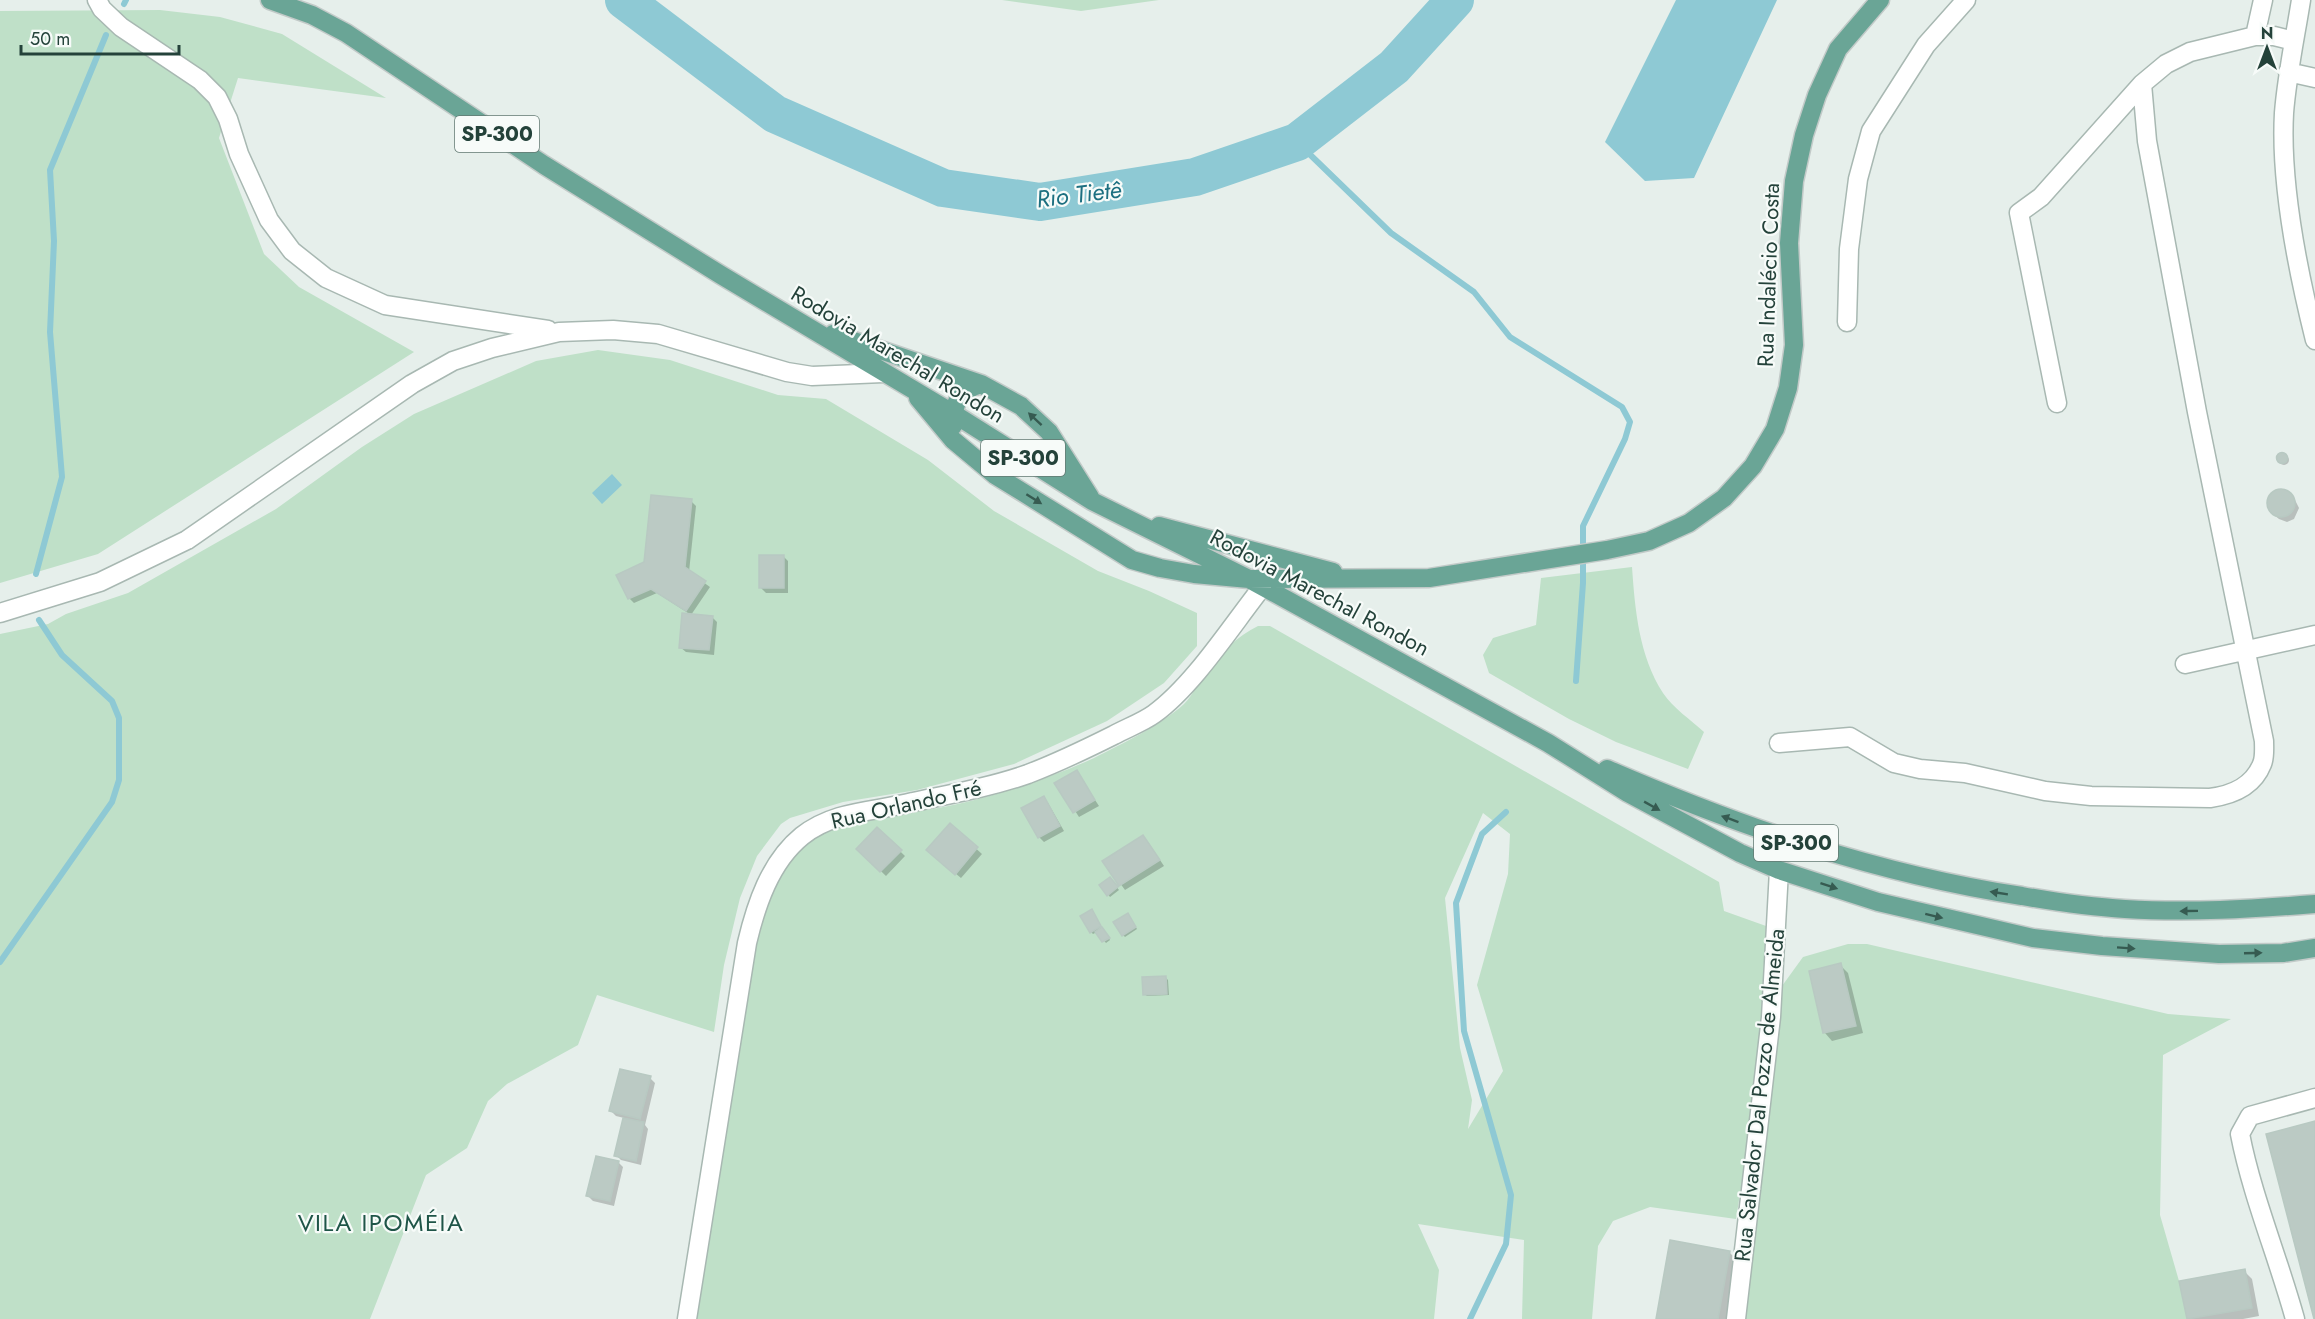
<svg xmlns="http://www.w3.org/2000/svg" width="2315" height="1319" font-family="Jost,sans-serif">
  <rect width="100%" height="100%" fill="#e6efeb"/>
  <path fill="#bfe0c8" fill-rule="evenodd" d="M 1002,0 L 1159,0 L 1081,11 Z
    M 160,10 L 220,17 L 282,34 L 386,98 L 238,78 L 219,138 L 264,254 L 299,287 L 414,352 L 98,554 L 0,583 L 0,11 Z
    M 598,350 L 670,360 L 778,395 L 826,399 L 928,460 L 994,511 L 1098,571 L 1149,591 L 1197,613 L 1197,646 L 1164,683 L 1107,721 L 1014,764 L 917,790 L 843,802 L 790,818 L 781,824 L 757,856 L 740,898 L 724,965 L 714,1032 L 597,995 L 578,1045 L 507,1084 L 488,1101 L 467,1148 L 426,1175 L 370,1319 L 0,1319 L 0,634 L 48,624 L 66,614 L 128,593 L 276,509 L 362,447 L 414,414 L 536,361 ZM 759,555 L 784,555 L 784,588 L 759,588 ZM 644,562 L 651,589 L 628,599 L 617,575 ZM 682,614 L 713,616 L 709,650 L 679,648 Z
    M 1632,567 C 1635,610 1639,656 1663,693 C 1673,708 1691,720 1704,732 L 1688,769 L 1616,742 L 1569,719 L 1489,673 L 1483,655 L 1493,638 L 1536,625 L 1541,578 Z
    M 1258,626 L 1270,626 L 1719,882 L 1724,911 L 1766,926 L 1757,1087 L 1736,1219 L 1650,1207 L 1613,1221 L 1598,1246 L 1592,1319 L 1522,1319 L 1524,1240 L 1418,1224 L 1439,1270 L 1434,1319 L 696,1319 L 763,906 C 778,876 796,847 826,830 C 858,812 902,814 938,808 C 985,800 1051,778 1094,758 C 1122,744 1161,725 1184,704 C 1193,695 1199,681 1207,670 C 1221,652 1238,636 1258,626 ZM 1077,770 L 1095,800 L 1073,813 L 1055,783 ZM 1044,796 L 1060,826 L 1038,838 L 1021,808 ZM 1483,813 L 1510,834 L 1508,874 L 1477,985 L 1503,1071 L 1468,1129 L 1472,1100 L 1460,1048 L 1445,898 ZM 950,823 L 978,847 L 955,874 L 926,850 ZM 877,827 L 901,850 L 880,872 L 856,849 ZM 1143,835 L 1160,860 L 1119,886 L 1102,861 ZM 1110,877 L 1118,887 L 1107,896 L 1099,885 ZM 1092,909 L 1101,926 L 1090,933 L 1080,916 ZM 1166,976 L 1167,993 L 1143,994 L 1142,977 Z
    M 1848,944 L 1867,944 L 2168,1014 L 2231,1019 L 2163,1055 L 2160,1215 L 2179,1281 L 2187,1319 L 1743,1319 L 1768,1120 L 1782,986 L 1803,957 Z"/>
  <path fill="#8ec9d4" d="M 1676,0 L 1777,0 L 1694,178 L 1645,181 L 1605,142 Z
    M 612,474 L 622,485 L 602,504 L 592,493 Z"/>
  <path fill="#0003" d="M2279 460a5 5 0 1 1 10 0a5 5 0 1 1-10 0Z
    M 2282,491 L 2295,500 L 2299,508 L 2294,519 L 2287,522 L 2279,519 L 2273,514 L 2268,502 L 2274,492 Z
    M 691,501 L 696,506 L 689,572 L 710,587 L 691,615 L 657,593 L 634,603 L 629,598 L 645,563 Z
    M 783,556 L 788,561 L 788,593 L 766,593 L 761,588 Z
    M 712,617 L 717,622 L 714,655 L 686,652 L 680,647 Z
    M 1076,771 L 1099,806 L 1079,817 L 1057,783 Z
    M 1043,798 L 1048,803 L 1064,831 L 1044,842 L 1039,837 Z
    M 950,825 L 982,854 L 961,878 L 933,855 Z
    M 877,829 L 905,856 L 886,876 L 858,849 Z
    M 1148,842 L 1164,866 L 1125,890 L 1104,861 Z
    M 1112,881 L 1119,890 L 1110,897 L 1101,885 Z
    M 1093,913 L 1110,940 L 1106,943 L 1097,932 L 1093,934 L 1091,932 Z
    M 1129,917 L 1137,929 L 1125,937 L 1123,935 Z
    M 1840,965 L 1848,973 L 1863,1033 L 1832,1041 L 1825,1033 Z
    M 1166,978 L 1168,980 L 1169,995 L 1147,996 L 1144,994 Z
    M 650,1078 L 655,1083 L 645,1125 L 648,1129 L 641,1165 L 621,1160 L 616,1155 L 624,1118 L 616,1116 L 611,1111 Z
    M 618,1162 L 623,1167 L 614,1206 L 593,1201 L 588,1196 Z
    M 1729,1252 L 1740,1263 L 1730,1319 L 1657,1319 Z
    M 2244,1271 L 2252,1279 L 2259,1316 L 2243,1319 L 2188,1319 L 2181,1283 Z"/>
  <g fill="none" stroke-linecap="round" stroke-linejoin="round">
    <path stroke="#8ec9d4" stroke-width="6" d="M 124,4 L 126,0
      M 1297,142 L 1391,233 L 1474,292 L 1510,337 L 1622,407 L 1630,422 L 1625,439 L 1583,526 L 1583,583 L 1576,681
      M 36,574 L 62,477 L 50,332 L 54,241 L 50,170 L 106,35
      M 0,962 L 112,802 L 119,780 L 119,718 L 112,701 L 62,655 L 39,620
      M 1470,1319 L 1506,1244 L 1511,1195 L 1464,1031 L 1456,903 L 1482,834 L 1506,812"/>
    <path stroke="#8ec9d4" stroke-width="38" d="M 624,0 L 775,114 L 943,188 L 1040,202 L 1195,177 L 1297,142 L 1394,67 L 1455,0"/>
  </g>
  <path fill="#bbcac4" stroke="#b8c9c2" stroke-width="1.5" d="M2276.5 458a5.5 5.5 0 1 1 11 0a5.5 5.5 0 1 1-11 0Z
    M2267 503a14 14 0 1 1 28 0a14 14 0 1 1-28 0Z
    M 651,495 L 692,499 L 685,567 L 706,581 L 686,611 L 651,589 L 628,599 L 616,575 L 644,562 Z
    M 759,555 L 784,555 L 784,588 L 759,588 Z
    M 682,613 L 713,616 L 709,650 L 679,648 Z
    M 1077,770 L 1095,800 L 1073,813 L 1054,783 Z
    M 1044,796 L 1060,826 L 1038,838 L 1021,808 Z
    M 950,823 L 978,847 L 955,875 L 926,850 Z
    M 877,827 L 902,850 L 880,872 L 856,849 Z
    M 1143,835 L 1160,860 L 1119,886 L 1102,861 Z
    M 1110,877 L 1118,887 L 1107,896 L 1099,885 Z
    M 1092,909 L 1101,926 L 1090,933 L 1080,916 Z
    M 1128,913 L 1136,927 L 1122,936 L 1113,922 Z
    M 1102,927 L 1110,938 L 1102,942 L 1095,932 Z
    M 1841,963 L 1856,1026 L 1823,1033 L 1809,971 Z
    M 1166,976 L 1167,994 L 1143,995 L 1142,977 Z
    M 620,1069 L 651,1076 L 640,1119 L 609,1111 Z
    M 623,1118 L 644,1122 L 636,1161 L 614,1156 Z
    M 2315,1121 L 2315,1319 L 2314,1319 L 2266,1134 Z
    M 596,1156 L 619,1161 L 610,1201 L 586,1196 Z
    M 1670,1240 L 1730,1251 L 1718,1319 L 1656,1319 Z
    M 2245,1269 L 2252,1308 L 2187,1319 L 2179,1281 Z"/>
  <g fill="none" stroke-linecap="round" stroke-linejoin="round">
    <g stroke="#a8b8b2" stroke-width="21">
      <path id="minor" d="M 97,0 L 102,9 L 121,27 L 200,80 L 217,97 L 228,119 L 239,154 L 269,220 L 292,251 L 326,278 L 385,305 L 548,330
        M 2301,0 C 2295,38 2287,75 2284,113 C 2280,184 2298,272 2315,340
        M 2255,36 L 2263,0
        M 2288,72 L 2315,78
        M 1847,322 L 1849,249 L 1858,179 L 1871,131 L 1926,45 L 1966,0
        M 2057,403 L 2019,213 L 2041,197 L 2142,84 L 2166,64 L 2190,52 L 2255,36 L 2274,36 L 2294,41
        M 0,613 L 100,582 L 187,540 L 412,384 L 453,361 L 492,348 L 559,332 L 613,330 L 658,334 L 787,372 L 812,376 L 883,373
        M 2185,664 L 2315,635
        M 1779,743 L 1850,737 L 1894,763 L 1920,769 L 1965,773 L 2045,791 L 2091,796 L 2210,798 C 2232,795 2253,787 2262,764 C 2265,757 2264,748 2264,741 L 2197,412 L 2147,141 L 2142,84
        M 687,1319 L 747,943 C 756,905 770,862 802,836 C 835,810 875,812 913,802 C 951,794 991,787 1028,774 C 1057,763 1086,749 1114,735 C 1127,728 1143,722 1154,714 C 1194,685 1232,625 1263,586
        M 1736,1319 L 1771,1017 L 1779,870
        M 2295,1319 C 2278,1257 2252,1196 2240,1134 L 2250,1116 L 2315,1098"/>
    </g>
    <g stroke="#c2cac8" stroke-width="21">
      <path id="major" d="M 270,0 L 312,15 L 346,33 L 544,165 L 721,275 L 954,414 L 1092,501 L 1249,579 L 1548,743 L 1628,793 L 1740,853 L 1779,870 L 1878,902 L 2033,938 L 2102,946 L 2219,954 L 2283,953 L 2315,948
        M 833,334 L 981,384 L 1021,406 L 1049,432 L 1090,497
        M 918,398 L 953,440 L 995,475 L 1132,560 L 1160,568 L 1194,574 L 1249,579 L 1429,578 L 1607,550 L 1649,541 L 1689,523 L 1724,498 L 1753,466 L 1775,429 L 1788,388 L 1794,345 L 1789,243 L 1794,181 L 1804,135 L 1817,95 L 1838,49 L 1880,0
        M 953,426 C 953,402 959,391 981,384
        M 1159,526 L 1333,572
        M 1607,769 C 1741,827 1877,874 2022,896 C 2056,902 2090,907 2125,909 C 2189,913 2252,909 2315,904"/>
    </g>
    <use href="#minor" stroke="#fff" stroke-width="18"/>
    <use href="#major" stroke="#6aa596" stroke-width="18"/>
  </g>
  <defs><path id="oneway-solid" d="M-6-.8H1V-3.2L6.5 0L1 3.2V.8H-6Z" transform="scale(1.5)"/></defs>
  <g fill="#365b51">
    <use href="#oneway-solid" transform="translate(1035 419) rotate(-137)"/>
    <use href="#oneway-solid" transform="translate(1034 499) rotate(32)"/>
    <use href="#oneway-solid" transform="translate(1652 806) rotate(29)"/>
    <use href="#oneway-solid" transform="translate(1730 819) rotate(-160)"/>
    <use href="#oneway-solid" transform="translate(1829 886) rotate(18)"/>
    <use href="#oneway-solid" transform="translate(1999 893) rotate(-171)"/>
    <use href="#oneway-solid" transform="translate(2189 911) rotate(179)"/>
    <use href="#oneway-solid" transform="translate(1934 916) rotate(14)"/>
    <use href="#oneway-solid" transform="translate(2126 948) rotate(4)"/>
    <use href="#oneway-solid" transform="translate(2253 953) rotate(-2)"/>
  </g>
  <g text-anchor="middle" dominant-baseline="central" stroke-width="4.5" stroke-linejoin="round" paint-order="stroke">
    <g fill="#f7fbf9" stroke="#637a73" stroke-width="1.5">
      <rect x="455" y="116" width="84" height="36" rx="4.5"/>
      <rect x="981" y="440" width="84" height="36" rx="4.5"/>
      <rect x="1754" y="825" width="84" height="36" rx="4.5"/>
    </g>
    <g font-size="21" font-weight="bold" fill="#24423a">
      <text x="497" y="134">SP-300</text>
      <text x="1023" y="458">SP-300</text>
      <text x="1796" y="843">SP-300</text>
    </g>
    <g font-size="22" fill="#24423a" stroke="#f7fbf9">
      <text transform="translate(1768 275) rotate(-88)">Rua Indalécio Costa</text>
      <text transform="translate(898 354) rotate(31)">Rodovia Marechal Rondon</text>
      <text transform="translate(1320 592) rotate(28)">Rodovia Marechal Rondon</text>
      <text transform="translate(906 804) rotate(-13)">Rua Orlando Fré</text>
      <text transform="translate(1759 1095) rotate(-84)">Rua Salvador Dal Pozzo de Almeida</text>
    </g>
    <g font-size="24" font-style="italic" fill="#1c6f80" stroke="#f7fbf9">
      <text transform="translate(1079 194) rotate(-7)">Rio Tietê</text>
    </g>
    <g font-size="24" letter-spacing="1.5" fill="#1f5548" stroke="#f7fbf9">
      <text x="381" y="1222">VILA IPOMÉIA</text>
    </g>
  </g>
  <g transform="translate(2267 48)" stroke="#f7fbf9" stroke-width="4.5" paint-order="stroke">
  <path d="M0-4.5L10 22L0 15L-10 22Z" fill="#24423a"/>
  <text y="-9" font-size="16" font-weight="bold" text-anchor="middle" fill="#24423a">N</text>
  </g>
  <path d="M21 45v9h158v-9" fill="none" stroke="#24423a" stroke-width="3"/>
  <text x="30" y="45" font-size="18" fill="#24423a" stroke="#f7fbf9" stroke-width="4.5" paint-order="stroke">50 m</text>
</svg>
